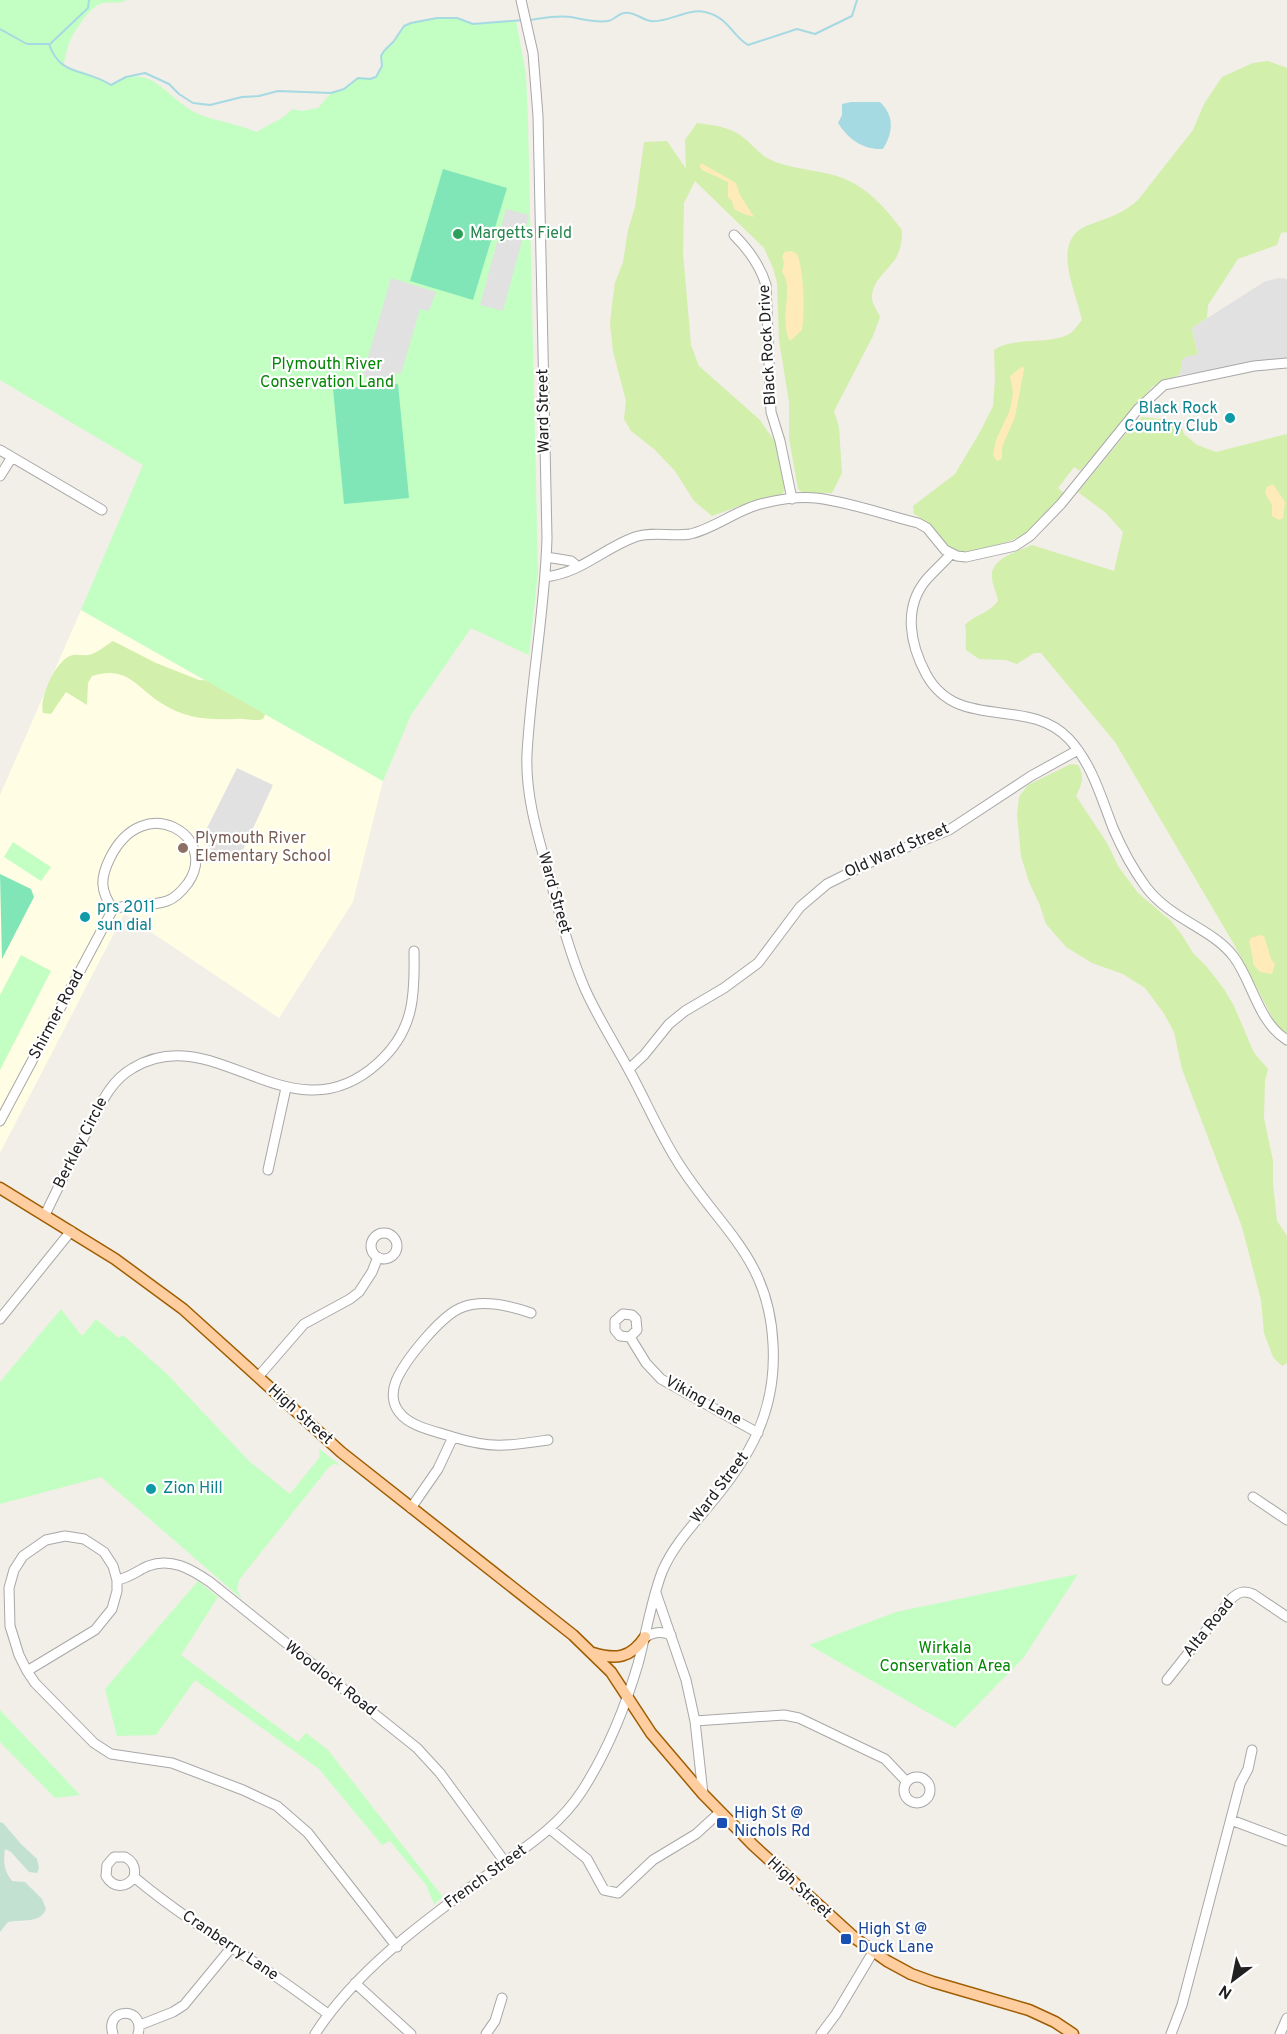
<svg xmlns="http://www.w3.org/2000/svg" width="1287" height="2034" font-family="Overpass,sans-serif">
  <rect width="100%" height="100%" fill="#f2eee8"/>
  <path fill="#fffde4" d="M 81,610 L 383,781 L 353,902 L 279,1018 L 124,914 L 0,1153 L 0,795 Z"/>
  <path fill="#d2efab" d="M 1268,61 L 1287,68 L 1287,232 L 1281,233 L 1277,245 L 1238,259 L 1208,305 L 1207,318 L 1192,328 L 1198,355 L 1183,358 L 1180,375 L 1165,380 L 1152,387 L 1080,471 L 1074,467 L 1058,488 L 1064,493 C 1034,528 1029,539 983,548 C 974,550 964,554 955,550 C 942,544 932,523 914,514 L 913,506 L 955,474 L 980,432 L 993,406 L 995,379 L 994,350 C 1015,335 1055,347 1073,331 C 1076,328 1079,323 1082,320 C 1076,291 1049,239 1089,225 C 1107,218 1123,214 1138,200 L 1193,130 L 1204,104 L 1222,77 L 1253,63 Z
    M 697,123 C 714,125 731,127 744,138 C 753,145 759,154 769,159 C 783,166 799,168 814,171 C 857,177 877,197 902,230 C 902,241 901,249 896,258 C 888,271 871,281 872,299 C 873,305 878,312 880,317 L 873,336 L 834,411 L 839,427 L 842,473 L 832,493 L 803,493 L 798,489 L 789,438 L 789,402 L 779,340 L 777,283 L 773,268 L 764,248 L 695,181 L 684,203 L 683,253 L 691,345 L 699,366 L 760,420 L 777,445 L 785,485 L 784,491 L 780,497 L 753,501 L 712,516 L 694,501 L 675,471 L 654,449 L 631,431 L 624,419 L 626,401 L 613,351 L 610,324 L 612,305 L 615,283 L 623,262 L 628,230 L 635,207 L 644,142 L 667,141 L 686,169 L 685,140 Z
    M 1142,417 L 1170,420 L 1181,425 L 1184,434 L 1197,445 L 1216,452 L 1287,434 L 1287,1035 L 1274,1021 L 1235,946 L 1115,742 L 1041,653 L 1034,653 L 1017,664 L 1006,660 L 979,659 L 966,650 C 965,642 967,633 965,625 C 974,615 990,613 998,601 C 997,593 992,585 992,577 C 990,558 1019,551 1032,545 L 1114,571 L 1123,532 L 1106,513 L 1078,492 L 1128,431 Z
    M 113,641 L 156,663 L 199,680 L 278,685 L 263,719 C 254,722 246,718 236,719 C 208,720 186,719 161,703 C 136,687 127,665 92,676 L 88,683 L 87,705 L 66,692 L 51,714 L 43,713 C 39,698 55,662 70,656 C 76,653 82,656 88,655 C 96,654 106,645 113,641 Z
    M 1071,764 L 1078,765 C 1085,777 1082,784 1076,796 L 1107,843 L 1118,866 L 1138,893 L 1171,921 L 1182,935 L 1193,953 L 1207,967 L 1224,989 L 1234,1006 L 1254,1053 L 1268,1069 L 1265,1081 L 1264,1118 L 1273,1161 L 1273,1184 L 1277,1221 L 1287,1236 L 1287,1363 L 1282,1366 L 1273,1357 L 1264,1333 L 1261,1300 L 1242,1227 L 1182,1069 L 1174,1032 L 1163,1012 L 1145,988 L 1123,974 L 1092,963 L 1066,947 L 1046,924 L 1039,903 L 1029,882 L 1021,856 L 1017,815 L 1019,797 L 1028,785 Z"/>
  <path fill="#c3e1d1" d="M 0,1822 L 3,1823 L 21,1844 L 37,1859 L 39,1868 L 37,1873 L 29,1872 L 11,1852 L 5,1849 C 3,1861 4,1871 12,1881 L 25,1882 L 42,1899 L 46,1909 C 40,1924 22,1919 8,1922 L 0,1932 Z"/>
  <path fill="#ffebb9" d="M 701,163 L 736,183 L 740,195 L 754,217 L 744,214 L 734,209 L 732,201 L 728,197 L 728,182 L 702,170 L 700,167 Z
    M 791,251 L 797,254 C 804,269 805,313 802,330 L 790,341 C 778,319 795,288 782,272 L 784,263 L 782,256 L 785,252 Z
    M 1023,366 L 1024,369 L 1015,417 L 1002,447 L 1002,459 L 997,461 L 993,455 L 996,440 L 1010,410 L 1013,393 L 1010,376 Z
    M 1273,484 L 1285,502 L 1283,518 L 1279,520 L 1272,516 L 1272,505 L 1265,493 L 1267,487 Z
    M 1260,935 L 1264,936 L 1271,959 L 1275,964 L 1272,974 L 1260,972 L 1253,964 L 1253,959 L 1249,941 L 1251,938 Z"/>
  <path fill="#c3fec3" d="M 0,0 L 127,0 C 118,5 107,0 98,5 C 88,10 73,33 69,43 C 66,51 65,60 63,67 L 84,72 L 111,85 C 153,58 167,102 201,115 C 219,122 239,124 256,132 L 282,118 L 293,109 L 301,111 L 318,108 L 331,93 L 344,89 L 358,78 L 370,79 L 376,77 L 382,66 L 381,56 L 384,51 L 395,41 L 404,26 L 411,23 L 437,18 L 457,18 L 473,24 L 516,21 L 526,74 L 528,122 L 538,572 L 529,655 L 471,628 L 411,715 L 383,781 L 81,610 L 143,465 L 0,380 Z
    M 13,842 L 51,867 L 41,881 L 4,857 Z
    M 21,955 L 51,971 L 0,1070 L 0,995 Z
    M 61,1309 L 82,1336 L 96,1319 L 119,1338 L 123,1335 L 167,1374 L 249,1461 L 290,1494 L 319,1458 L 320,1452 L 318,1448 L 340,1465 L 334,1464 L 329,1467 L 239,1580 L 237,1590 L 242,1599 L 101,1477 L 0,1504 L 0,1382 Z
    M 1078,1574 L 1024,1657 L 955,1728 L 809,1645 L 896,1612 Z
    M 198,1581 L 218,1597 L 181,1655 L 298,1742 L 306,1733 L 328,1750 L 443,1897 L 434,1904 L 426,1885 L 390,1841 L 382,1845 L 319,1769 L 195,1680 L 156,1735 L 117,1736 L 105,1689 Z
    M 0,1710 L 80,1795 L 55,1798 L 0,1742 Z"/>
  <path fill="#81e6b7" d="M 443,169 L 507,188 L 473,300 L 410,281 Z
    M 398,384 L 409,498 L 344,504 L 333,389 Z
    M 0,874 L 31,889 L 34,897 L 2,959 Z"/>
  <path fill="#e1e1e1" d="M 506,209 L 529,215 L 503,311 L 480,305 Z
    M 391,278 L 436,292 L 429,311 L 420,309 L 401,374 L 396,373 L 393,380 L 369,381 L 363,374 Z
    M 1278,278 L 1287,279 L 1287,358 L 1180,375 L 1183,358 L 1198,354 L 1192,328 L 1264,282 Z
    M 237,768 L 273,785 L 237,863 L 211,850 L 203,836 Z"/>
  <path fill="#a5dae3" d="M 851,102 L 880,102 C 895,116 893,133 883,149 C 863,150 848,139 838,123 L 842,115 L 842,104 Z"/>
  <g fill="none" stroke-linecap="round" stroke-linejoin="round">
    <path stroke="#a5dae3" stroke-width="2" d="M 529,20 C 543,18 557,15 571,17 C 583,19 595,23 608,21 C 614,20 618,14 624,13 C 634,11 642,20 651,21 C 668,23 687,8 705,12 C 730,18 731,35 748,45 L 797,29 L 815,34 L 852,16 L 857,0
      M 0,29 L 27,44 L 49,44 C 60,77 85,68 111,85 L 126,77 L 145,73 L 169,84 L 179,94 L 193,103 L 210,105 L 242,97 L 259,96 L 278,91 L 331,93 L 344,89 L 358,78 L 370,79 L 376,77 L 382,66 L 381,56 L 384,51 L 394,41 L 404,26 L 411,23 L 437,18 L 457,18 L 473,24 L 524,20
      M 50,44 L 88,8 L 89,0"/>
    <g stroke="#a8a8a8" stroke-width="11">
      <path id="minor" d="M 734,235 C 749,250 760,265 766,285 L 771,412 L 780,441 L 792,499
        M 0,450 L 102,510
        M 0,476 L 12,457
        M 951,554 C 943,563 934,571 926,580 C 903,608 910,644 926,674 C 958,733 1027,695 1069,739 C 1092,764 1101,797 1113,828 C 1122,849 1132,868 1146,887 C 1171,920 1212,928 1234,957 C 1253,983 1258,1022 1287,1040
        M 546,557 L 571,561 L 577,566
        M 545,577 C 581,573 602,549 635,537 C 653,531 672,537 690,534 C 713,529 734,512 757,505 C 774,500 798,496 816,498 C 850,502 885,515 918,523 L 927,528 L 945,550 L 957,556 L 966,557 L 1015,546 L 1030,536 L 1061,504 L 1138,409 L 1164,385 L 1254,366 L 1287,363
        M 629,1069 L 644,1055 L 669,1024 L 685,1011 L 724,988 L 758,963 L 800,907 L 827,884 L 875,860 L 949,830 L 1031,776 L 1078,750
        M 0,1121 L 113,909 C 130,903 150,907 167,901 C 176,898 182,891 188,883 C 220,837 144,789 110,858 C 100,878 100,891 113,909
        M 268,1170 L 286,1088
        M 45,1215 C 58,1187 72,1160 86,1133 C 99,1109 108,1082 133,1068 C 216,1018 291,1142 378,1063 C 414,1031 415,996 414,951
        M371 1246a13 13 0 1 1 26 0a13 13 0 1 1-26 0Z
        M 0,1319 L 71,1231
        M 630,1337 L 620,1336 L 615,1330 L 615,1321 L 623,1314 L 632,1315 L 636,1319 L 637,1330 L 630,1337 L 646,1363 L 661,1379 L 758,1433
        M 258,1377 L 304,1324 L 350,1299 L 359,1292 L 372,1272 L 378,1257
        M 453,1437 C 492,1449 508,1446 548,1440
        M 1253,1497 L 1287,1520
        M 411,1508 L 438,1469 L 453,1437 C 435,1431 410,1427 399,1412 C 392,1403 392,1391 396,1381 C 405,1360 442,1314 463,1307 C 485,1299 511,1306 531,1313
        M 117,1580 C 129,1578 137,1571 148,1566 C 171,1557 191,1569 210,1582 L 417,1748 L 440,1773 L 505,1862
        M 656,1593 L 686,1680 L 695,1721 L 703,1794
        M 645,1637 C 654,1632 661,1631 671,1635
        M 27,1671 L 95,1630 L 112,1609 L 117,1591 L 117,1580 L 113,1566 L 104,1552 L 84,1539 L 65,1536 L 46,1540 L 23,1556 L 14,1570 L 9,1588 L 10,1626 L 19,1655 L 27,1671 L 35,1683 L 94,1743 L 111,1754 L 172,1763 L 243,1790 L 277,1806 L 308,1833 L 397,1947
        M 1167,1680 L 1232,1598 C 1239,1592 1244,1590 1253,1594 L 1287,1617
        M 695,1721 L 784,1715 L 799,1718 L 885,1759 L 906,1781
        M904 1790a13 13 0 1 1 26 0a13 13 0 1 1-26 0Z
        M 1231,1820 L 1287,1841
        M 550,1829 L 587,1859 L 604,1890 L 618,1893 L 653,1860 L 696,1834 L 720,1812
        M 134,1877 C 136,1868 134,1862 125,1857 L 114,1857 L 107,1865 L 106,1876 C 113,1888 126,1889 134,1877 C 178,1914 227,1944 275,1976 C 293,1988 310,2001 328,2014
        M 355,1983 L 411,2034
        M 140,2025 L 173,2012 L 184,2005 L 231,1948
        M 113,2034 C 104,2007 146,2006 138,2034
        M 315,2034 C 355,1972 419,1925 479,1881 C 516,1853 556,1831 582,1791 C 607,1752 625,1708 638,1664 C 646,1634 651,1601 662,1572 C 672,1548 690,1528 707,1508 C 749,1459 777,1412 773,1344 C 769,1258 721,1230 679,1164 C 660,1135 647,1103 630,1072 C 615,1044 598,1018 585,989 C 571,957 562,923 553,890 C 541,845 525,801 527,754 C 531,682 545,610 547,538 L 538,116 L 533,53 L 521,0
        M 486,2034 L 495,2021 L 502,1998
        M 821,2034 L 836,2014 L 873,1952
        M 1171,2034 L 1182,2005 L 1240,1784 L 1248,1769 L 1252,1750
        M 1280,2034 L 1287,2018"/>
    </g>
    <g stroke="#9f5d00" stroke-width="13">
      <path id="major" d="M 0,1188 L 115,1259 L 183,1309 L 341,1452 L 573,1635 L 611,1672 L 651,1733 L 703,1794 L 753,1845 L 856,1939 L 887,1961 L 911,1974 L 933,1982 L 1029,2010 L 1055,2022 L 1073,2034
        M 593,1653 C 616,1660 631,1658 645,1637"/>
    </g>
    <use href="#minor" stroke="#fff" stroke-width="9"/>
    <use href="#major" stroke="#ffcea0" stroke-width="10"/>
  </g>
  <circle fill="#2e9e5b" stroke="#fff" stroke-width="2" cx="458" cy="234" r="6"/>
  <g fill="#0f9aa8" stroke="#fff" stroke-width="2">
    <circle cx="1230" cy="418" r="6"/>
    <circle cx="85" cy="917" r="6"/>
    <circle cx="151" cy="1489" r="6"/>
  </g>
  <circle fill="#8d6e63" stroke="#fff" stroke-width="2" cx="183" cy="848" r="6"/>
  <g fill="#1a4fb4" stroke="#fff" stroke-width="2">
    <rect x="716" y="1817" width="12" height="12" rx="3"/>
    <rect x="840" y="1933" width="12" height="12" rx="3"/>
  </g>
  <g text-anchor="middle" dominant-baseline="central" stroke-width="4.5" stroke-linejoin="round" paint-order="stroke">
    <g font-size="16" fill="#27864d" stroke="#fff" text-anchor="start">
      <text x="470" y="234">Margetts Field</text>
    </g>
    <g font-size="16" fill="#212121" stroke="#fff">
      <text transform="translate(768 345) rotate(-93)">Black Rock Drive</text>
      <text transform="translate(544 411) rotate(-91)">Ward Street</text>
      <text transform="translate(897 851) rotate(-24)">Old Ward Street</text>
      <text transform="translate(554 893) rotate(74)">Ward Street</text>
      <text transform="translate(57 1015) rotate(-62)">Shirmer Road</text>
      <text transform="translate(81 1143) rotate(-63)">Berkley Circle</text>
      <text transform="translate(703 1401) rotate(29)">Viking Lane</text>
      <text transform="translate(300 1415) rotate(42)">High Street</text>
      <text transform="translate(720 1488) rotate(-53)">Ward Street</text>
      <text transform="translate(1209 1628) rotate(-51)">Alta Road</text>
      <text transform="translate(330 1679) rotate(38)">Woodlock Road</text>
      <text transform="translate(486 1877) rotate(-36)">French Street</text>
      <text transform="translate(799 1888) rotate(43)">High Street</text>
      <text transform="translate(230 1946) rotate(34)">Cranberry Lane</text>
    </g>
    <g font-size="16" fill="#048605" stroke="#fff">
      <text x="327" y="365">Plymouth River<tspan x="327" dy="18">Conservation Land</tspan></text>
      <text x="945" y="1649">Wirkala<tspan x="945" dy="18">Conservation Area</tspan></text>
    </g>
    <g font-size="16" fill="#0d838f" stroke="#fff" text-anchor="start">
      <text x="1218" y="409" text-anchor="end">Black Rock<tspan x="1218" dy="18">Country Club</tspan></text>
      <text x="97" y="908">prs 2011<tspan x="97" dy="18">sun dial</tspan></text>
      <text x="163" y="1489">Zion Hill</text>
    </g>
    <g font-size="16" fill="#785e54" stroke="#fff" text-anchor="start">
      <text x="195" y="839">Plymouth River<tspan x="195" dy="18">Elementary School</tspan></text>
    </g>
    <g font-size="16" fill="#164399" stroke="#fff" text-anchor="start">
      <text x="734" y="1814">High St @<tspan x="734" dy="18">Nichols Rd</tspan></text>
      <text x="858" y="1930">High St @<tspan x="858" dy="18">Duck Lane</tspan></text>
    </g>
  </g>
  <g transform="translate(1233 1980) rotate(212)" stroke="#ffffff" stroke-width="4.5" paint-order="stroke">
  <path d="M0-4.5L10 22L0 15L-10 22Z" fill="#212121"/>
  <text y="-9" font-size="16" font-weight="bold" text-anchor="middle" fill="#212121">N</text>
  </g>
</svg>
